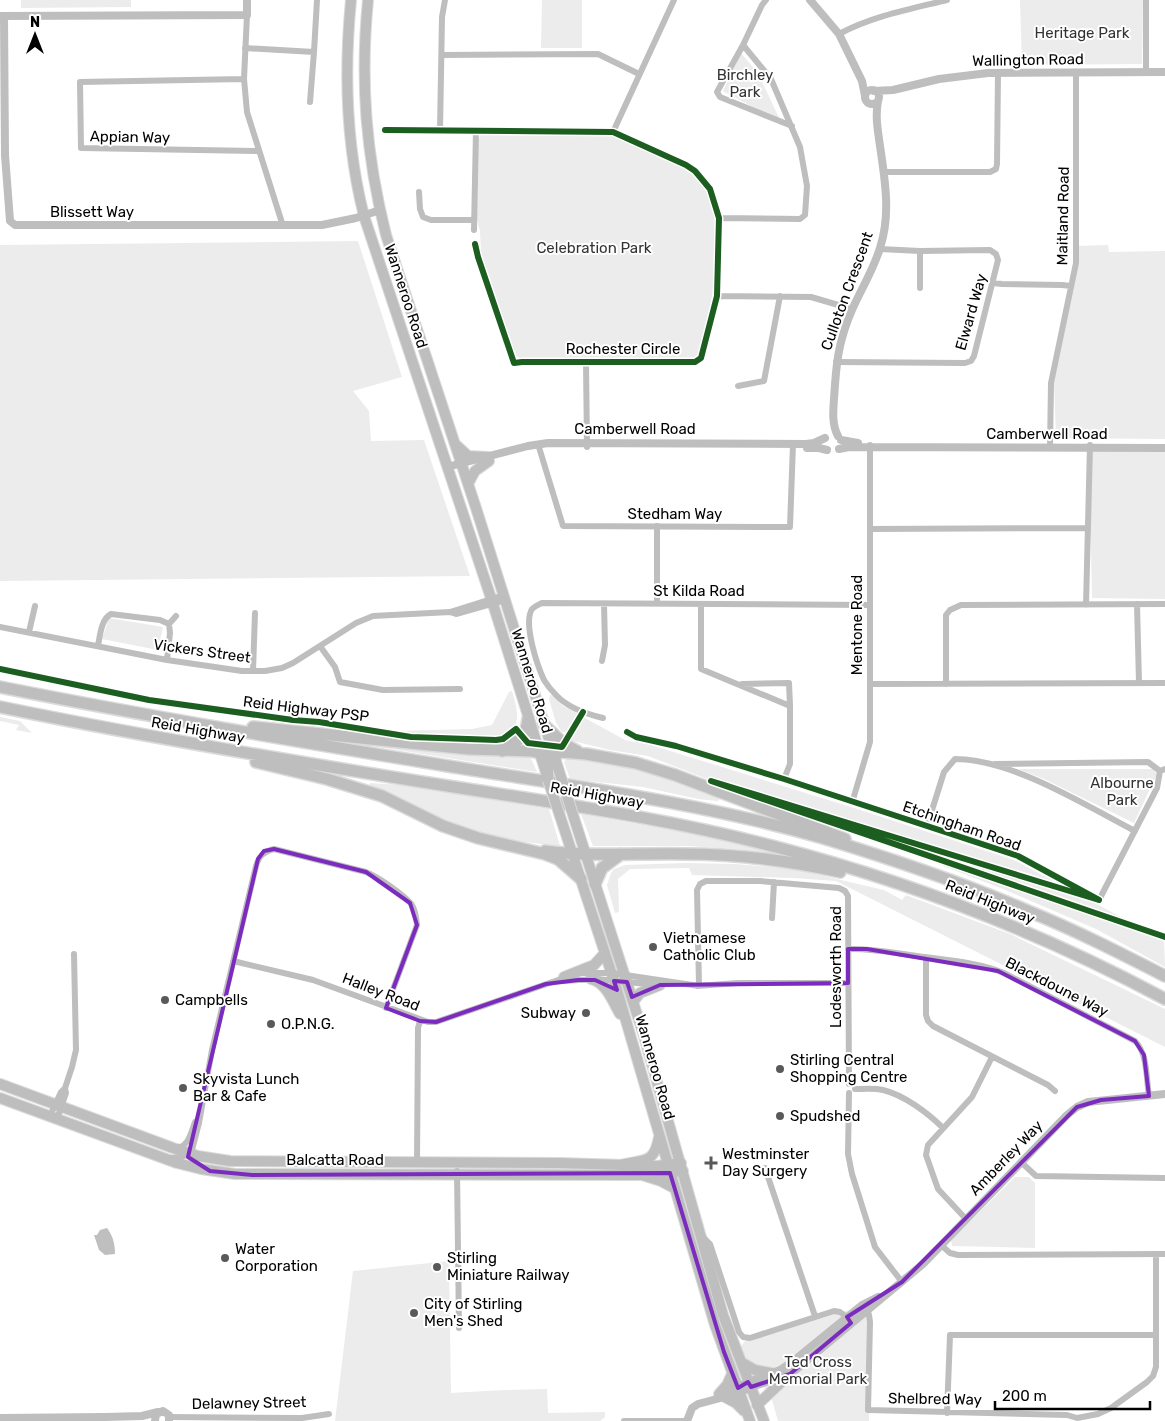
<svg xmlns="http://www.w3.org/2000/svg" width="1165" height="1421" font-family="Rubik,sans-serif">
  <rect width="100%" height="100%" fill="#fff"/>
  <path fill="#ececec" d="M 21,0 L 131,0 L 131,7 L 21,8 Z
    M 542,0 L 582,0 L 582,48 L 541,48 Z
    M 1020,0 L 1143,0 L 1142,64 L 1022,65 Z
    M 741,53 L 758,73 L 781,122 L 723,91 Z
    M 484,133 L 612,135 L 691,172 L 706,191 L 716,215 L 713,292 L 700,352 L 697,357 L 692,359 L 521,359 L 513,354 L 484,265 L 481,255 L 480,231 L 477,220 L 478,140 L 480,136 Z
    M 358,241 L 402,377 L 353,391 L 369,411 L 371,441 L 424,440 L 470,576 L 0,581 L 0,245 Z
    M 1108,245 L 1109,252 L 1165,251 L 1165,439 L 1056,438 L 1054,382 L 1077,246 Z
    M 1089,450 L 1165,451 L 1165,599 L 1092,598 Z
    M 109,618 L 163,627 L 158,650 L 102,639 Z
    M 512,691 C 518,711 524,733 496,737 L 413,735 L 392,731 L 472,729 L 492,725 L 509,692 Z
    M 551,694 L 563,706 L 579,714 L 568,732 L 562,732 L 556,723 L 549,699 Z
    M 0,717 L 20,721 L 32,733 L 16,730 L 19,725 L 0,721 Z
    M 583,717 L 625,740 L 651,745 L 851,807 L 1014,860 L 1164,940 L 1165,967 L 1096,929 L 1003,889 L 897,848 L 792,812 L 648,756 L 610,750 L 569,740 Z
    M 340,741 L 530,756 L 537,772 Z
    M 567,758 L 613,762 L 666,776 L 721,797 L 718,801 L 698,799 L 643,787 L 570,779 L 564,762 Z
    M 1018,769 L 1153,769 L 1157,774 L 1134,823 L 1044,779 Z
    M 370,783 L 403,785 L 549,809 L 560,846 C 534,843 506,841 480,833 C 442,821 406,802 369,786 Z
    M 581,814 L 688,833 L 781,854 L 781,856 L 736,849 L 687,846 L 593,846 Z
    M 686,863 L 736,864 L 793,869 L 884,890 L 902,900 L 906,895 L 1010,934 L 1165,1009 L 1165,1047 L 836,881 L 793,878 L 692,875 L 689,868 L 630,869 L 618,879 L 619,912 L 615,913 L 607,885 L 611,873 L 614,869 L 625,865 Z
    M 1015,1177 L 1029,1177 L 1035,1183 L 1035,1248 L 952,1246 L 951,1240 Z
    M 449,1261 L 451,1393 L 505,1390 L 547,1389 L 548,1413 L 605,1412 L 605,1417 L 600,1421 L 335,1421 L 353,1271 Z
    M 872,1307 L 869,1421 L 778,1421 L 772,1400 L 762,1385 L 740,1347 L 746,1340 L 838,1312 Z"/>
  <path fill="#bfbfbf" d="M 107,1228 C 113,1236 115,1244 115,1254 L 105,1255 L 99,1250 L 94,1235 L 97,1235 L 100,1230 Z"/>
  <g fill="none" stroke-linecap="round" stroke-linejoin="round">
    <g stroke="#dbdbdb" stroke-width="12">
      <path id="primary" d="M 0,1084 L 173,1148 L 198,1156 L 230,1161 L 559,1163 L 657,1166 L 681,1163
        M 0,1098 L 177,1163 L 201,1169 L 235,1174 L 642,1175 L 683,1171"/>
    </g>
    <g stroke="#dbdbdb" stroke-width="12">
      <path id="trunk" d="M 351,0 C 344,72 346,145 364,216 L 493,604 L 547,776
        M 368,0 C 360,82 366,155 386,235 L 476,508 L 559,771
        M 455,444 L 468,456 L 488,457
        M 468,484 L 475,471 L 489,461
        M 560,816 L 617,990 L 715,1325 L 750,1421
        M 574,818 L 644,1036 L 723,1315 L 764,1421
        M 564,977 L 594,965 L 605,953
        M 591,979 C 606,982 613,1002 620,1014
        M 633,1002 L 640,993 L 660,985
        M 620,1165 C 644,1159 654,1165 659,1137
        M 642,1175 L 661,1181 L 674,1188
        M 741,1362 L 755,1370 L 771,1373
        M 719,1394 L 727,1385 L 732,1374
        M 725,1397 L 736,1403 L 744,1411
        M 757,1405 L 790,1374"/>
    </g>
    <g stroke="#dbdbdb" stroke-width="14">
      <path id="motorway" d="M 0,687 C 151,717 302,742 454,767 C 578,787 702,803 823,838 C 892,859 961,882 1028,911 C 1075,930 1120,953 1165,976
        M 0,707 C 151,738 302,763 454,787 C 562,804 670,819 776,847 C 911,882 1042,933 1165,999
        M 543,724 L 564,744 L 577,751
        M 253,727 L 469,749 L 531,751 L 544,754 L 555,761
        M 502,751 C 518,741 526,738 528,719
        M 256,762 L 327,779 L 382,796 L 443,826 L 478,838 L 545,854 L 558,859 L 581,879
        M 548,780 C 547,765 546,759 561,752 L 586,754 L 636,763 L 675,775 L 845,839
        M 545,851 C 591,857 639,853 686,854 C 738,854 790,861 840,872
        M 595,884 L 602,868 L 621,854"/>
    </g>
    <path stroke="#bebebe" stroke-width="6" d="M 1146,0 L 1146,73
      M 247,15 L 244,79 L 247,112 L 283,226
      M 839,34 C 873,16 910,9 947,0
      M 743,45 L 717,92 L 720,97 L 792,126
      M 245,48 L 314,52 L 317,0
      M 442,55 L 598,54 L 639,74
      M 244,79 L 80,82 L 81,148 L 259,151
      M 310,102 L 314,52
      M 385,130 L 613,132 L 686,165 L 695,171 L 710,189 L 719,218 L 717,296 L 701,358 L 695,362 L 522,362 L 514,363 L 478,257 L 475,244
      M 440,130 L 442,17 L 445,0
      M 613,132 L 674,0
      M 884,172 L 990,172 L 996,169 L 997,164 L 998,73
      M 419,192 L 420,209 L 423,217 L 431,220 L 474,220
      M 719,218 L 800,219 L 805,215 L 807,186 L 800,147 L 771,79 L 743,45 L 762,5 L 766,0
      M 474,230 L 476,130
      M 920,251 L 920,288
      M 993,283 L 1002,284 L 1062,285 L 1071,286
      M 717,296 L 811,297 L 852,309
      M 586,362 L 587,447
      M 836,362 L 965,363 L 971,361 L 974,356 L 998,260 L 996,254 L 990,250 L 920,251 L 880,249
      M 738,386 L 764,381 L 780,296
      M 538,444 L 563,526 L 790,527 L 793,444
      M 1050,448 L 1051,383 L 1076,263 L 1076,72
      M 657,526 L 657,603
      M 870,529 L 1088,528
      M 701,604 L 701,669 L 790,706 L 790,764 L 784,779
      M 1137,604 L 1139,683
      M 1086,605 L 1090,445
      M 450,612 L 456,614 L 505,600
      M 169,624 L 176,616
      M 0,627 L 167,660 L 242,671 L 265,671 L 282,668 L 293,663 L 356,623 L 373,616 L 450,612 L 504,595
      M 29,632 L 35,606
      M 98,646 C 100,636 101,619 111,614 L 160,620 L 169,624 L 170,633 L 167,660
      M 320,646 L 335,667 L 340,682 L 383,690 L 460,689
      M 602,661 L 605,645 L 604,604
      M 253,671 L 255,613
      M 742,684 L 789,683 L 790,706
      M 870,684 L 1165,683
      M 946,684 L 946,615 L 950,610 L 961,605 L 1165,604
      M 603,718 C 586,714 568,708 556,695 C 552,691 547,685 544,680 C 537,665 523,623 532,609 C 535,606 538,605 542,603 L 870,605
      M 627,732 L 636,737 L 676,746 L 784,779 L 1018,856 L 1099,900 L 711,781 L 1165,937
      M 995,764 L 1148,762 L 1160,771
      M 852,803 L 870,742 L 870,445
      M 927,826 L 944,772 L 955,759 C 1012,759 1085,805 1135,831
      M 1099,900 L 1157,788 L 1160,771 L 1165,769
      M 772,918 L 774,882
      M 848,949 C 871,948 894,953 917,956 C 945,960 977,962 1004,973 L 1135,1041 C 1148,1054 1146,1078 1149,1096
      M 926,957 L 926,1015 L 928,1021 L 933,1026 L 1048,1085 L 1055,1091
      M 233,961 L 313,980 L 428,1022 L 436,1022 L 567,977
      M 582,973 L 612,973 L 699,986
      M 562,981 L 597,979 L 657,985
      M 697,986 L 738,983 L 848,983
      M 699,986 L 697,890 L 700,884 L 706,881 L 760,881 L 839,888 L 845,891 L 848,896 L 849,1084
      M 855,1089 C 864,1089 874,1088 883,1090 C 904,1095 928,1113 943,1128
      M 849,1093 L 848,1154 L 852,1174 L 875,1247 L 902,1282
      M 50,1116 L 61,1092 L 65,1088
      M 57,1119 L 66,1093 L 65,1088 L 72,1067 L 76,1050 L 74,954
      M 176,1148 C 189,1147 191,1132 195,1122
      M 170,1158 L 182,1157 L 192,1150 L 199,1123 L 212,1050 L 256,866 C 259,856 263,852 274,849 L 366,872 C 377,876 406,896 412,905 C 416,912 416,917 417,925 L 386,1008
      M 1021,1162 L 1036,1176 L 1164,1178
      M 417,1163 L 418,1028 L 420,1021
      M 765,1168 L 815,1316
      M 457,1171 L 459,1328
      M 966,1219 L 938,1189 L 926,1155 L 928,1145 L 972,1097 L 992,1057
      M 703,1237 L 710,1244 L 739,1332 L 743,1337 L 750,1338 L 834,1311 L 840,1312 L 849,1319
      M 941,1245 L 950,1253 L 958,1255 L 1165,1254
      M 865,1308 L 869,1315 L 870,1322 L 868,1410 L 1067,1415 L 1077,1418 L 1098,1414 L 1111,1408 L 1147,1382 L 1153,1376 L 1156,1367 L 1156,1254
      M 947,1413 L 950,1335 L 1155,1335
      M 169,1417 L 302,1418 L 329,1414
      M 624,1421 L 687,1421"/>
    <path stroke="#bebebe" stroke-width="8" d="M 810,0 L 839,34 L 862,81 L 865,96
      M 0,16 L 247,15 L 247,0
      M 4,16 L 5,155 L 10,221 L 15,225 L 322,225 L 356,218 L 380,210
      M865 97a7 7 0 1 1 14 0a7 7 0 1 1-14 0Z
      M 874,91 L 893,90 L 939,79 L 988,73 L 1165,72
      M 838,436 C 832,425 833,412 834,399 C 836,365 838,342 852,310 C 861,289 873,271 880,248 C 891,215 885,180 880,146 C 878,131 875,117 878,101
      M 841,440 L 858,443
      M 807,448 L 819,448 L 827,450
      M 839,449 L 849,447 L 1165,448
      M 447,467 L 528,446 L 548,443 L 806,444 L 814,443 L 825,438
      M 721,1393 L 780,1370 L 792,1362 L 862,1305 L 878,1297
      M 0,1418 L 105,1417 L 142,1416 L 158,1412
      M 155,1421 L 156,1414 L 163,1411 L 169,1415 L 169,1421
      M 687,1421 L 692,1408 L 698,1404 L 739,1393 L 751,1387 L 790,1374 L 798,1368 L 923,1264 L 1067,1115 L 1077,1107 L 1088,1102 L 1165,1094"/>
    <use href="#primary" stroke="#bebebe" stroke-width="10"/>
    <use href="#trunk" stroke="#bebebe" stroke-width="10"/>
    <use href="#motorway" stroke="#bebebe" stroke-width="11"/>
    <g stroke="#dbdbdb" stroke-width="12" stroke-linecap="butt">
      <path id="trunk-bridge" d="M 559,771 L 574,818
        M 548,780 L 560,816"/>
    </g>
    <use href="#trunk-bridge" stroke="#bebebe" stroke-width="10"/>
    <g stroke="#fff" stroke-width="9">
      <path id="cycleway" d="M 385,130 L 613,132 L 686,165 L 695,171 L 710,189 L 719,218 L 717,296 L 701,358 L 695,362 L 522,362 L 514,363 L 478,257 L 475,244
        M 0,669 L 149,700 L 293,720 L 319,722 L 411,737 L 496,740 L 503,739 L 516,729 L 528,743 L 562,747 L 583,712
        M 627,732 L 636,737 L 676,746 L 784,779 L 1018,856 L 1099,900 L 711,781 L 1165,937"/>
    </g>
    <use href="#cycleway" stroke="#1b5e20" stroke-width="6"/>
  </g>
  <path fill="none" stroke="#7b2cbf" stroke-width="4" stroke-linejoin="round" d="M 274,849 L 366,872 L 410,903 L 417,925 L 386,1008 L 420,1021 L 436,1022 L 546,984 L 578,980 L 595,980 L 617,990 L 614,981 L 627,982 L 632,997 L 660,985 L 848,983 L 848,949 L 867,949 L 998,971 L 1135,1041 L 1144,1055 L 1149,1096 L 1101,1100 L 1077,1107 L 902,1282 L 847,1317 L 851,1323 L 790,1374 L 751,1387 L 748,1382 L 738,1388 L 724,1352 L 670,1173 L 252,1175 L 210,1171 L 188,1157 L 258,859 L 264,851 Z"/>
  <g fill="#595959" stroke="#fff" stroke-width="2">
    <circle cx="653" cy="947" r="5"/>
    <circle cx="165" cy="1000" r="5"/>
    <circle cx="586" cy="1013" r="5"/>
    <circle cx="271" cy="1024" r="5"/>
    <circle cx="780" cy="1069" r="5"/>
    <circle cx="183" cy="1088" r="5"/>
    <circle cx="780" cy="1116" r="5"/>
    <path d="M708.5 1155.5h5v5h5v5h-5v5h-5v-5h-5v-5h5z"/>
    <circle cx="225" cy="1258" r="5"/>
    <circle cx="437" cy="1267" r="5"/>
    <circle cx="414" cy="1313" r="5"/>
  </g>
  <g text-anchor="middle" dominant-baseline="central" stroke-width="4" stroke-linejoin="round" paint-order="stroke">
    <g font-size="15" fill="#333" stroke="#fff">
      <text x="1082" y="33">Heritage Park</text>
      <text x="745" y="75">Birchley<tspan x="745" dy="17">Park</tspan></text>
      <text x="594" y="248">Celebration Park</text>
      <text x="1122" y="783">Albourne<tspan x="1122" dy="17">Park</tspan></text>
      <text x="818" y="1362">Ted Cross<tspan x="818" dy="17">Memorial Park</tspan></text>
    </g>
    <g font-size="15" fill="#000" stroke="#fff">
      <text transform="translate(1028 60) rotate(-1)">Wallington Road</text>
      <text transform="translate(130 137) rotate(1)">Appian Way</text>
      <text x="92" y="212">Blissett Way</text>
      <text transform="translate(1063 216) rotate(-89)">Maitland Road</text>
      <text transform="translate(847 291) rotate(-70)">Culloton Crescent</text>
      <text transform="translate(406 296) rotate(72)">Wanneroo Road</text>
      <text transform="translate(971 312) rotate(-74)">Elward Way</text>
      <text x="623" y="349">Rochester Circle</text>
      <text x="635" y="429">Camberwell Road</text>
      <text x="1047" y="434">Camberwell Road</text>
      <text x="675" y="514">Stedham Way</text>
      <text x="699" y="591">St Kilda Road</text>
      <text transform="translate(857 625) rotate(-90)">Mentone Road</text>
      <text transform="translate(202 651) rotate(8)">Vickers Street</text>
      <text transform="translate(532 681) rotate(73)">Wanneroo Road</text>
      <text transform="translate(306 709) rotate(7)">Reid Highway PSP</text>
      <text transform="translate(198 730) rotate(10)">Reid Highway</text>
      <text transform="translate(597 795) rotate(10)">Reid Highway</text>
      <text transform="translate(962 826) rotate(19)">Etchingham Road</text>
      <text transform="translate(990 902) rotate(22)">Reid Highway</text>
      <text transform="translate(836 967) rotate(-90)">Lodesworth Road</text>
      <text transform="translate(1057 987) rotate(27)">Blackdoune Way</text>
      <text transform="translate(381 992) rotate(21)">Halley Road</text>
      <text transform="translate(655 1067) rotate(74)">Wanneroo Road</text>
      <text transform="translate(1006 1158) rotate(-46)">Amberley Way</text>
      <text x="335" y="1160">Balcatta Road</text>
      <text transform="translate(935 1399) rotate(1)">Shelbred Way</text>
      <text transform="translate(249 1403) rotate(-1)">Delawney Street</text>
    </g>
    <g font-size="15" fill="#000" stroke="#fff" text-anchor="start">
      <text x="663" y="938">Vietnamese<tspan x="663" dy="17">Catholic Club</tspan></text>
      <text x="175" y="1000">Campbells</text>
      <text x="576" y="1013" text-anchor="end">Subway</text>
      <text x="281" y="1024">O.P.N.G.</text>
      <text x="790" y="1060">Stirling Central<tspan x="790" dy="17">Shopping Centre</tspan></text>
      <text x="193" y="1079">Skyvista Lunch<tspan x="193" dy="17">Bar &amp; Cafe</tspan></text>
      <text x="790" y="1116">Spudshed</text>
      <text x="722" y="1154">Westminster<tspan x="722" dy="17">Day Surgery</tspan></text>
      <text x="235" y="1249">Water<tspan x="235" dy="17">Corporation</tspan></text>
      <text x="447" y="1258">Stirling<tspan x="447" dy="17">Miniature Railway</tspan></text>
      <text x="424" y="1304">City of Stirling<tspan x="424" dy="17">Men's Shed</tspan></text>
    </g>
  </g>
  <g transform="translate(35 35)" stroke="#ffffff" stroke-width="4" paint-order="stroke">
  <path d="M0-4L9 19L0 12L-9 19Z" fill="#000000"/>
  <text y="-8" font-size="14" font-weight="bold" text-anchor="middle" fill="#000000">N</text>
  </g>
  <path d="M995 1401v8h155v-8" fill="none" stroke="#000000" stroke-width="2.5"/>
  <text x="1002" y="1401" font-size="15" fill="#000000" stroke="#ffffff" stroke-width="4" paint-order="stroke">200 m</text>
</svg>
